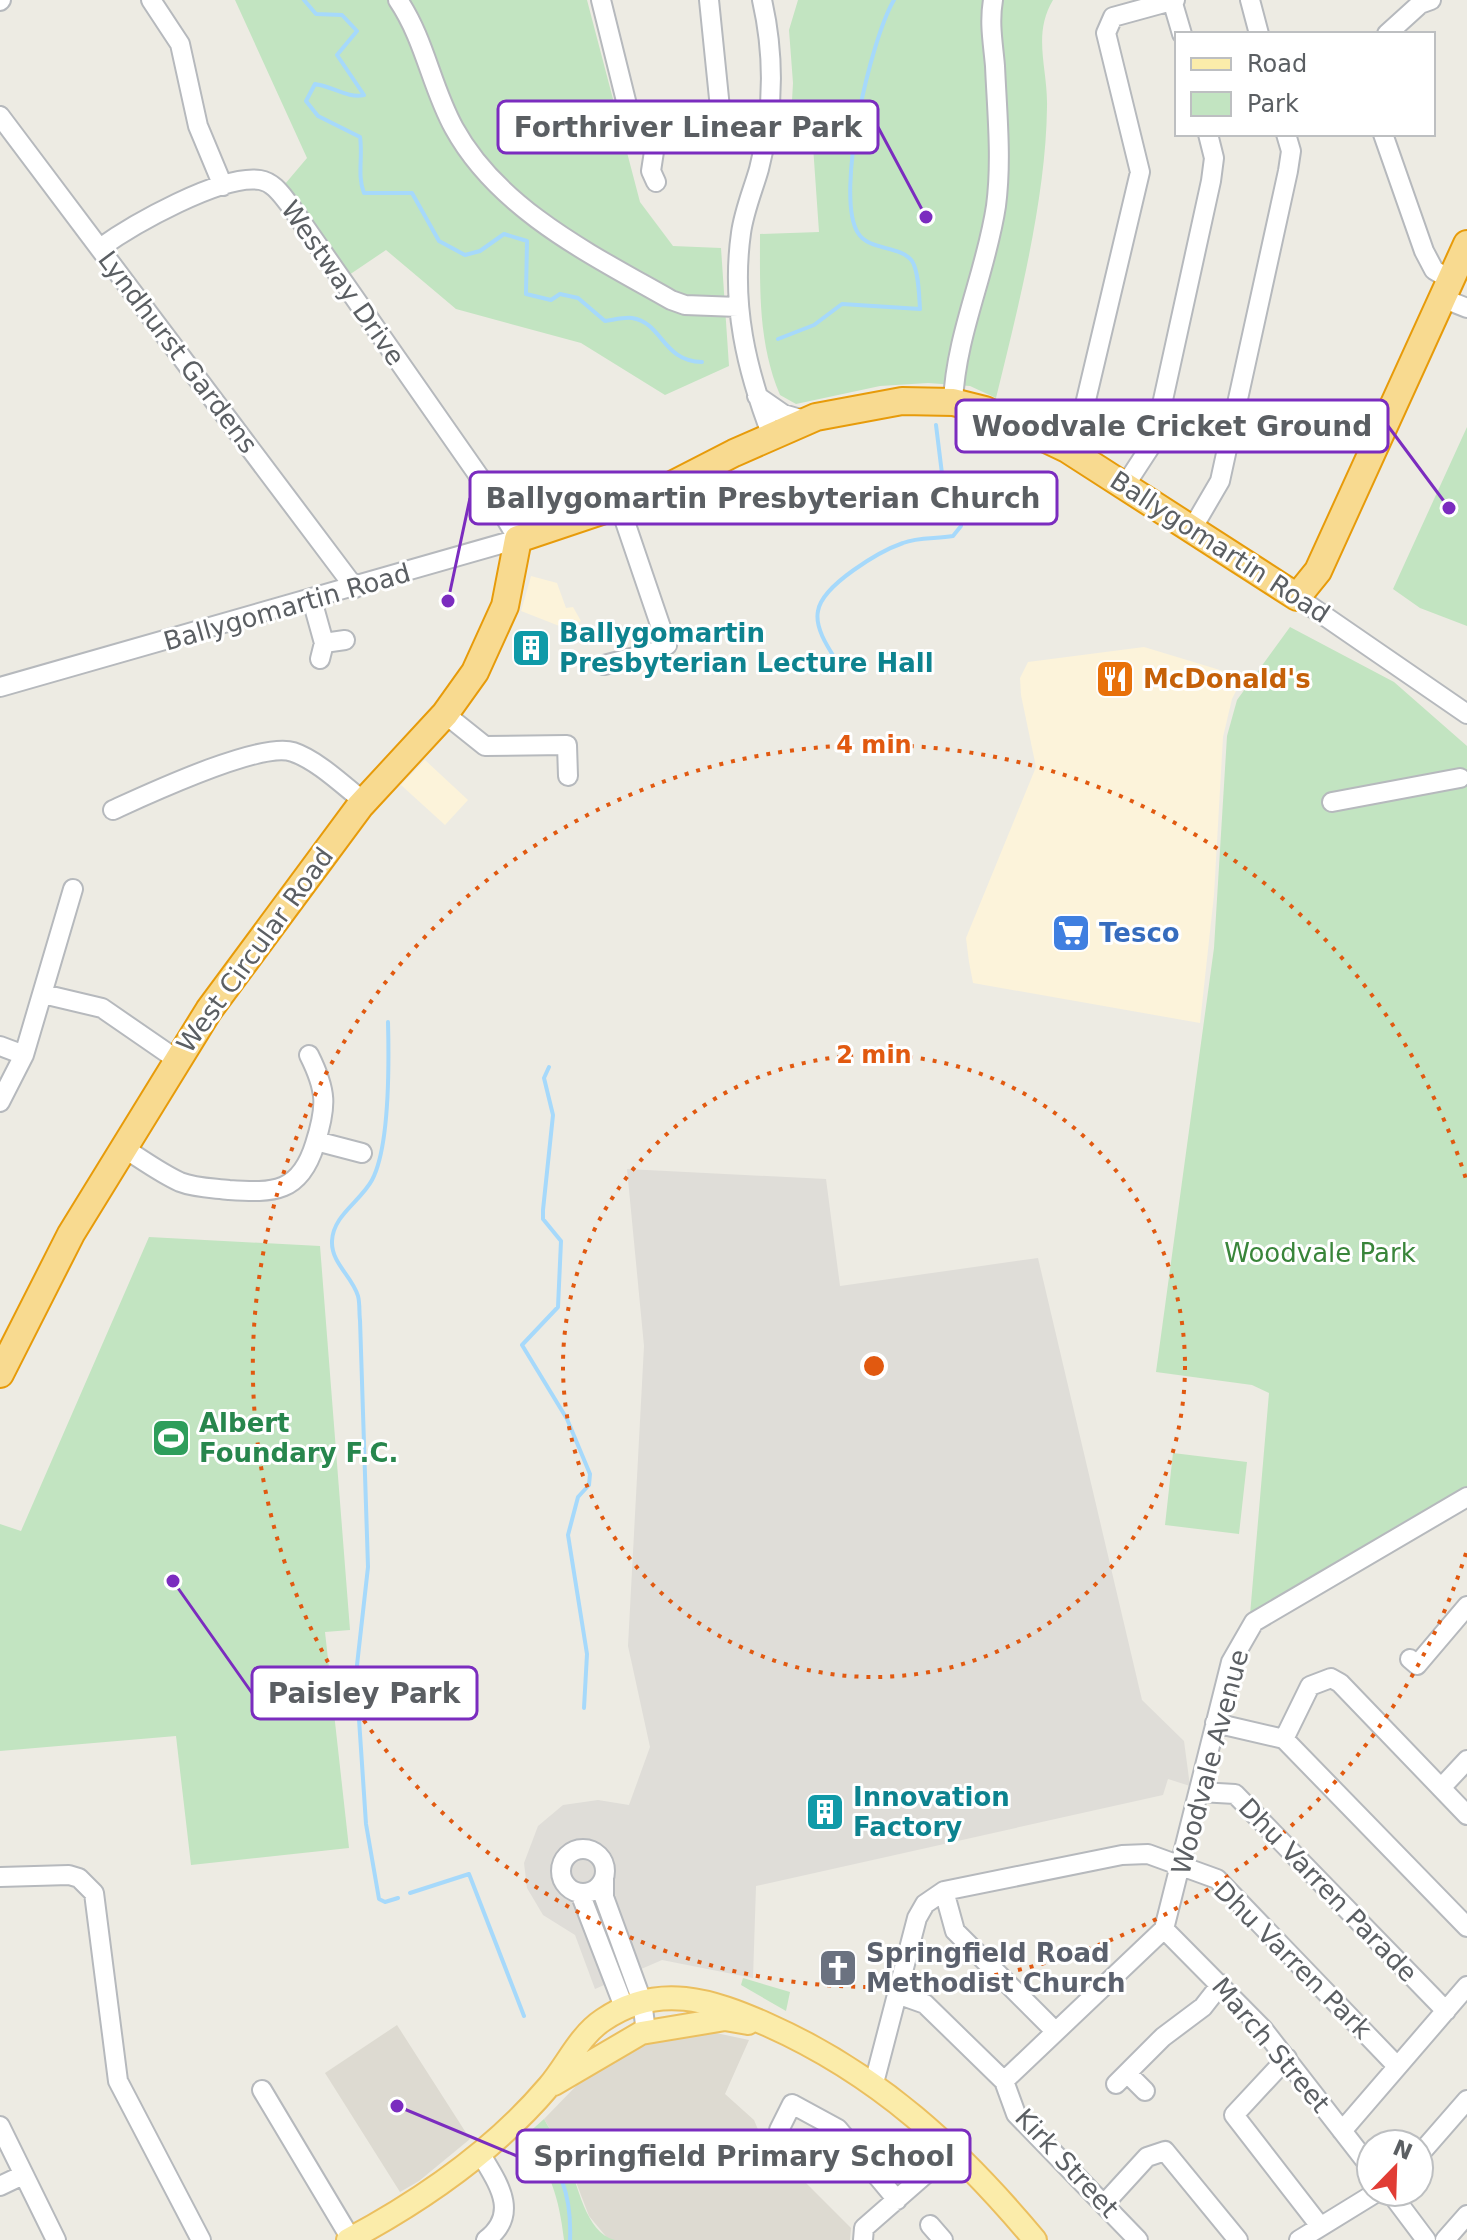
<svg xmlns="http://www.w3.org/2000/svg" width="1467" height="2240" font-family="'DejaVu Sans',sans-serif">
  <rect width="100%" height="100%" fill="#edebe3"/>
  <path fill="#fcf3da" d="M 531,576 L 557,583 L 566,608 L 573,607 L 581,621 L 567,629 L 521,611 Z
    M 1144,647 L 1243,677 L 1232,699 L 1223,737 L 1214,895 L 1200,1023 L 973,983 L 969,962 L 966,938 L 1036,767 L 1021,695 L 1020,678 L 1028,662 Z
    M 425,760 L 468,800 L 445,825 L 401,785 Z"/>
  <path fill="#dfddd8" d="M 627,1169 L 826,1179 L 840,1286 L 1038,1258 L 1142,1700 L 1184,1741 L 1190,1786 L 1168,1779 L 1163,1795 L 756,1886 L 753,1978 L 662,1960 L 595,1989 L 575,1935 L 543,1915 L 527,1888 L 524,1863 L 538,1826 L 563,1805 L 598,1800 L 629,1805 L 650,1747 L 628,1646 L 644,1346 Z"/>
  <path fill="#dddad1" d="M 397,2025 L 470,2139 L 419,2181 L 400,2192 L 325,2073 Z
    M 702,2030 L 749,2040 L 725,2094 L 754,2120 L 762,2139 L 851,2228 L 850,2240 L 609,2240 L 589,2216 L 566,2156 L 544,2119 L 578,2084 L 611,2059 L 664,2036 Z"/>
  <path fill="#c2e4c1" d="M 235,0 L 587,0 L 640,202 L 673,246 L 721,248 L 729,366 L 665,395 L 581,343 L 456,309 L 386,250 L 349,275 L 285,184 L 307,158 Z
    M 798,0 L 1053,0 C 1032,35 1048,68 1047,107 C 1046,199 1018,308 996,398 L 970,386 L 928,383 L 880,386 L 796,404 L 780,395 C 758,343 760,289 760,234 L 819,232 L 813,146 L 790,136 L 793,83 L 789,30 Z
    M 1467,427 L 1467,626 L 1420,608 L 1393,589 Z
    M 1290,627 L 1394,682 L 1467,746 L 1467,1486 L 1250,1615 L 1269,1393 L 1252,1385 L 1156,1372 L 1214,948 L 1227,736 L 1237,700 Z
    M 149,1237 L 320,1246 L 350,1630 L 325,1632 L 349,1848 L 191,1865 L 176,1736 L 0,1751 L 0,1524 L 21,1531 Z
    M 1173,1453 L 1247,1462 L 1239,1534 L 1165,1525 Z
    M 743,1978 L 790,1992 L 786,2011 L 741,1985 Z
    M 544,2119 C 551,2132 561,2145 567,2159 C 578,2183 585,2233 615,2240 L 564,2240 C 559,2196 550,2172 526,2135 Z"/>
  <g fill="none" stroke-linecap="round" stroke-linejoin="round">
    <path stroke="#a6d9fb" stroke-width="4" d="M 304,0 L 316,14 L 342,15 L 357,31 L 337,55 L 364,95 C 349,99 331,86 315,84 L 306,101 L 318,116 L 360,137 C 363,156 357,176 364,193 L 412,193 L 439,241 L 465,255 L 480,251 L 504,234 L 527,241 L 526,294 L 551,300 L 560,294 L 578,298 L 605,321 C 613,320 624,317 632,318 C 663,323 662,361 702,362
      M 778,339 L 814,325 L 842,304 L 920,309 C 919,296 919,272 912,261 C 900,245 869,251 858,233 C 834,195 871,38 894,0
      M 841,668 C 832,653 814,630 818,611 C 822,585 880,551 903,543 C 918,537 937,539 953,536 L 961,526 L 962,510 L 944,490 L 936,425
      M 388,1022 C 389,1061 390,1146 372,1180 C 361,1201 333,1215 332,1241 C 331,1263 352,1276 358,1296 C 360,1303 359,1313 360,1320 L 368,1567 L 356,1674 L 366,1824 L 379,1899 L 385,1902 L 398,1898
      M 549,1067 L 544,1078 L 553,1115 L 543,1210 L 543,1219 L 561,1241 L 558,1307 L 522,1345 L 567,1419 L 590,1474 L 589,1485 L 578,1497 L 568,1535 L 587,1654 L 584,1708
      M 410,1893 L 469,1874 L 524,2016
      M 532,2131 C 560,2169 572,2192 570,2240"/>
    <g stroke="#b6b9bd" stroke-width="22">
      <path id="minor" d="M 151,0 L 180,44 L 198,126 L 223,186
        M 398,0 C 425,40 431,86 454,128 C 499,210 592,255 671,300 L 685,305 L 738,307
        M 601,0 L 631,121 L 645,133 L 712,126 L 721,118 L 709,0
        M 762,0 C 775,57 774,112 759,169 C 753,190 744,211 741,233 C 731,304 746,369 772,436
        M 1172,0 L 1182,34
        M 1250,0 L 1259,34
        M 0,1 L 1,0
        M 1387,34 L 1420,4 L 1431,0
        M 0,116 L 355,588
        M 1383,134 L 1424,251 L 1434,270 L 1451,280
        M 656,182 L 651,171 L 657,132
        M 1442,298 L 1467,308
        M 757,396 L 783,414 L 807,421
        M 953,402 C 956,334 986,273 996,206 C 1002,160 997,112 995,66 C 993,43 989,23 993,0
        M 1067,449 L 1082,417 L 1140,172 L 1106,33 L 1113,17 L 1175,0
        M 1126,484 L 1154,441 L 1211,181 L 1214,158 L 1208,134
        M 1192,529 L 1220,481 L 1288,171 L 1291,151 L 1286,134
        M 1297,597 L 1467,714
        M 312,600 L 324,643
        M 320,659 L 324,643 L 345,640
        M 604,665 L 658,651 L 667,645 L 620,507
        M 0,687 L 518,539 L 490,492 L 289,204 C 281,194 273,182 260,180 C 221,174 132,225 100,248
        M 445,714 L 485,746 L 567,745 L 568,776
        M 1332,802 L 1460,778
        M 113,810 C 146,795 261,741 293,752 C 317,760 343,785 363,801
        M 43,994 L 102,1008 L 176,1059
        M 0,1046 L 24,1055
        M 0,1102 L 24,1055 L 73,889
        M 316,1141 L 362,1153
        M 122,1147 C 140,1158 160,1173 180,1182 C 195,1188 213,1188 229,1190 C 274,1193 300,1193 315,1144 C 327,1106 327,1091 309,1055
        M 1410,1659 L 1417,1665 L 1467,1606
        M 1215,1723 L 1284,1739 L 1467,1927
        M 1284,1739 L 1310,1686 L 1331,1678 L 1340,1683 L 1467,1815
        M 1441,1788 L 1467,1760
        M 1200,1792 L 1235,1794 L 1446,2011
        M561 1871a22 22 0 1 1 44 0a22 22 0 1 1-44 0Z
        M 0,1877 L 69,1875 L 79,1878 L 94,1893 L 118,2081 L 201,2240
        M 604,1879 L 604,1897 L 642,2001 L 646,2032
        M 944,1891 L 955,1931 L 1054,2030
        M 580,1893 L 624,2007
        M 1164,1929 L 1263,2029 L 1371,2168
        M 897,1994 L 925,2004 L 1004,2081 L 1016,2114 L 1138,2240
        M 1287,2058 L 1234,2115 L 1320,2226
        M 1127,2073 L 1145,2091
        M 1004,2081 L 1164,1929 L 1231,1662 L 1254,1622 L 1467,1497
        M 874,2083 L 917,1918 L 925,1904 L 944,1891 L 1122,1855 L 1148,1854 L 1217,1879 L 1396,2065
        M 1116,2084 L 1163,2037 L 1203,2007 L 1221,1984
        M 262,2090 L 351,2239
        M 0,2126 L 56,2240
        M 779,2130 L 792,2104 L 838,2129 L 897,2200
        M 1342,2131 L 1467,1986
        M 480,2153 C 497,2182 521,2213 486,2240
        M 1419,2155 L 1467,2100
        M 0,2186 L 23,2175
        M 1390,2192 L 1426,2240
        M 1105,2203 L 1147,2157 L 1165,2151 L 1238,2240
        M 930,2225 L 943,2240
        M 863,2240 L 864,2228 L 952,2151
        M 1299,2240 L 1377,2192
        M 1445,2240 L 1467,2215"/>
    </g>
    <g stroke="#ebbf5f" stroke-width="26">
      <path id="major" d="M 554,2084 L 641,2033 L 725,2019 L 748,2023
        M 348,2240 C 423,2200 494,2151 549,2086 C 567,2065 579,2036 603,2020 C 658,1982 712,2000 768,2025 C 878,2074 959,2149 1035,2240"/>
    </g>
    <g stroke="#e79b0a" stroke-width="30">
      <path id="highway" d="M 0,1374 L 71,1234 L 209,1010 L 360,806 L 445,714 L 475,672 L 505,606 L 518,539 L 658,492 L 734,453 L 816,417 L 902,401 L 953,402 L 985,410 L 1067,449 L 1297,597 L 1318,571 L 1467,244"/>
    </g>
    <use href="#minor" stroke="#fff" stroke-width="18"/>
    <use href="#major" stroke="#fbecaa" stroke-width="22"/>
    <use href="#highway" stroke="#f8da90" stroke-width="26"/>
  </g>
  <g fill="none" stroke="#e15910" stroke-width="4" stroke-dasharray="4 8">
    <circle cx="874" cy="1366" r="311"/>
    <path d="M1466 1553A621 621 0 1 1 1466 1179"/>
  </g>
  <defs>
    <g id="building-square" transform="scale(2)"><rect x="-9" y="-9" width="18" height="18" rx="4" fill="#0f9aa8" stroke="#fff"/><path d="M-4-6H4V6H1V3H-1V6H-4ZM-2.5-4.3h1.7v1.8h-1.7ZM.8-4.3h1.7v1.8H.8ZM-2.5-1h1.7V.8h-1.7ZM.8-1h1.7V.8H.8Z" fill="#fff"/></g>
    <g id="restaurant-square" transform="scale(2)"><rect x="-9" y="-9" width="18" height="18" rx="4" fill="#e8710a" stroke="#fff"/><path d="M-5-6h1v4h1v-4h1v4h1v-4h1v5L-1.5 .5V6h-2V.5L-5-1ZM5-6V6H3V1.5H1.5Q1.5-4 5-6Z" fill="#fff"/></g>
    <g id="supermarket-square" transform="scale(2)"><rect x="-9" y="-9" width="18" height="18" rx="4" fill="#3f7fe0" stroke="#fff"/><path d="M-6-5.5h2.5l.6 2H6L4.5 2H-2.5L-4.4-4H-6ZM-1.5 3.2a1.3 1.3 0 1 0 .1 0ZM3 3.2a1.3 1.3 0 1 0 .1 0Z" fill="#fff"/></g>
    <g id="stadium-square" transform="scale(2)"><rect x="-9" y="-9" width="18" height="18" rx="4" fill="#2e9e5b" stroke="#fff"/><path d="M0-5a6.5 5 0 1 0 0 10a6.5 5 0 1 0 0-10ZM-3.5-1.8h7v3.6h-7Z" fill="#fff"/></g>
    <g id="church-square" transform="scale(2)"><rect x="-9" y="-9" width="18" height="18" rx="4" fill="#6b7280" stroke="#fff"/><path d="M-1.2-6h2.4v3.5h3.3v2.4h-3.3V6h-2.4V-.1h-3.3v-2.4h3.3Z" fill="#fff"/></g>
  </defs>
  <g fill-rule="evenodd">
    <use href="#building-square" x="531" y="648"/>
    <use href="#restaurant-square" x="1115" y="679"/>
    <use href="#supermarket-square" x="1071" y="933"/>
    <use href="#stadium-square" x="171" y="1438"/>
    <use href="#building-square" x="825" y="1812"/>
    <use href="#church-square" x="838" y="1968"/>
  </g>
  <g text-anchor="middle" dominant-baseline="central" stroke-width="6" stroke-linejoin="round" paint-order="stroke">
    <g font-size="26" fill="#5b5f63" stroke="#fff">
      <text transform="translate(343 283) rotate(55)">Westway Drive</text>
      <text transform="translate(178 352) rotate(53)">Lyndhurst Gardens</text>
      <text transform="translate(1220 547) rotate(33)">Ballygomartin Road</text>
      <text transform="translate(287 607) rotate(-16)">Ballygomartin Road</text>
      <text transform="translate(255 950) rotate(-54)">West Circular Road</text>
      <text transform="translate(1210 1762) rotate(-75)">Woodvale Avenue</text>
      <text transform="translate(1328 1890) rotate(46)">Dhu Varren Parade</text>
      <text transform="translate(1293 1960) rotate(45)">Dhu Varren Park</text>
      <text transform="translate(1271 2045) rotate(50)">March Street</text>
      <text transform="translate(1067 2163) rotate(47)">Kirk Street</text>
    </g>
    <g font-size="26" font-weight="bold" fill="#0d838f" stroke="#fff" text-anchor="start">
      <text x="559" y="633">Ballygomartin<tspan x="559" dy="30">Presbyterian Lecture Hall</tspan></text>
      <text x="853" y="1797">Innovation<tspan x="853" dy="30">Factory</tspan></text>
    </g>
    <g font-size="26" font-weight="bold" fill="#c56008" stroke="#fff" text-anchor="start">
      <text x="1143" y="679">McDonald's</text>
    </g>
    <g font-size="26" font-weight="bold" fill="#366cbe" stroke="#fff" text-anchor="start">
      <text x="1099" y="933">Tesco</text>
    </g>
    <g font-size="26" fill="#39853a" stroke="#fff">
      <text x="1320" y="1253">Woodvale Park</text>
    </g>
    <g font-size="26" font-weight="bold" fill="#27864d" stroke="#fff" text-anchor="start">
      <text x="199" y="1423">Albert<tspan x="199" dy="30">Foundary F.C.</tspan></text>
    </g>
    <g font-size="26" font-weight="bold" fill="#5b616d" stroke="#fff" text-anchor="start">
      <text x="866" y="1953">Springfield Road<tspan x="866" dy="30">Methodist Church</tspan></text>
    </g>
  </g>
  <circle cx="874" cy="1366" r="12" fill="#e15910" stroke="#fff" stroke-width="4"/>
  <g font-size="24" text-anchor="middle" font-weight="bold" fill="#e15910" stroke="#fff" stroke-width="6" stroke-linejoin="round" paint-order="stroke">
    <text x="874" y="753">4 min</text>
    <text x="874" y="1063">2 min</text>
  </g>
  <path fill="none" stroke="#7b2cbf" stroke-width="3" d="M926 217L878 127M1449 508L1388 426M448 601L470 498M173 1581L252 1693M397 2106L517 2156"/>
  <g fill="#7b2cbf" stroke="#fff" stroke-width="3">
    <circle cx="926" cy="217" r="8"/>
    <circle cx="1449" cy="508" r="8"/>
    <circle cx="448" cy="601" r="8"/>
    <circle cx="173" cy="1581" r="8"/>
    <circle cx="397" cy="2106" r="8"/>
  </g>
  <g fill="#fff" stroke="#7b2cbf" stroke-width="3">
    <rect x="498" y="101" width="380" height="52" rx="8"/>
    <rect x="956" y="400" width="432" height="52" rx="8"/>
    <rect x="470" y="472" width="587" height="52" rx="8"/>
    <rect x="252" y="1667" width="225" height="52" rx="8"/>
    <rect x="517" y="2130" width="453" height="52" rx="8"/>
  </g>
  <g font-size="28" text-anchor="middle" font-weight="bold" fill="#5b5f63">
    <text x="688" y="137">Forthriver Linear Park</text>
    <text x="1172" y="436">Woodvale Cricket Ground</text>
    <text x="763" y="508">Ballygomartin Presbyterian Church</text>
    <text x="364" y="1703">Paisley Park</text>
    <text x="744" y="2166">Springfield Primary School</text>
  </g>
  <rect x="1175" y="32" width="260" height="104" fill="#ffffff" stroke="#bdbfc1" stroke-width="2"/>
  <rect x="1191" y="58" width="40" height="12" fill="#fbecaa" stroke="#bdbfc1" stroke-width="2"/>
  <text x="1247" y="72" font-size="24" fill="#5b5f63">Road</text>
  <rect x="1191" y="92" width="40" height="24" fill="#c2e4c1" stroke="#bdbfc1" stroke-width="2"/>
  <text x="1247" y="112" font-size="24" fill="#5b5f63">Park</text>
  <g transform="translate(1395 2168) rotate(23)"><circle r="38" fill="#ffffff" stroke="#bdbfc1" stroke-width="2"/>
  <path d="M0-6L14 30L0 20L-14 30Z" fill="#e13d35"/>
  <text y="-12" font-size="22" font-weight="bold" text-anchor="middle" fill="#5b5f63">N</text>
  </g>
</svg>
